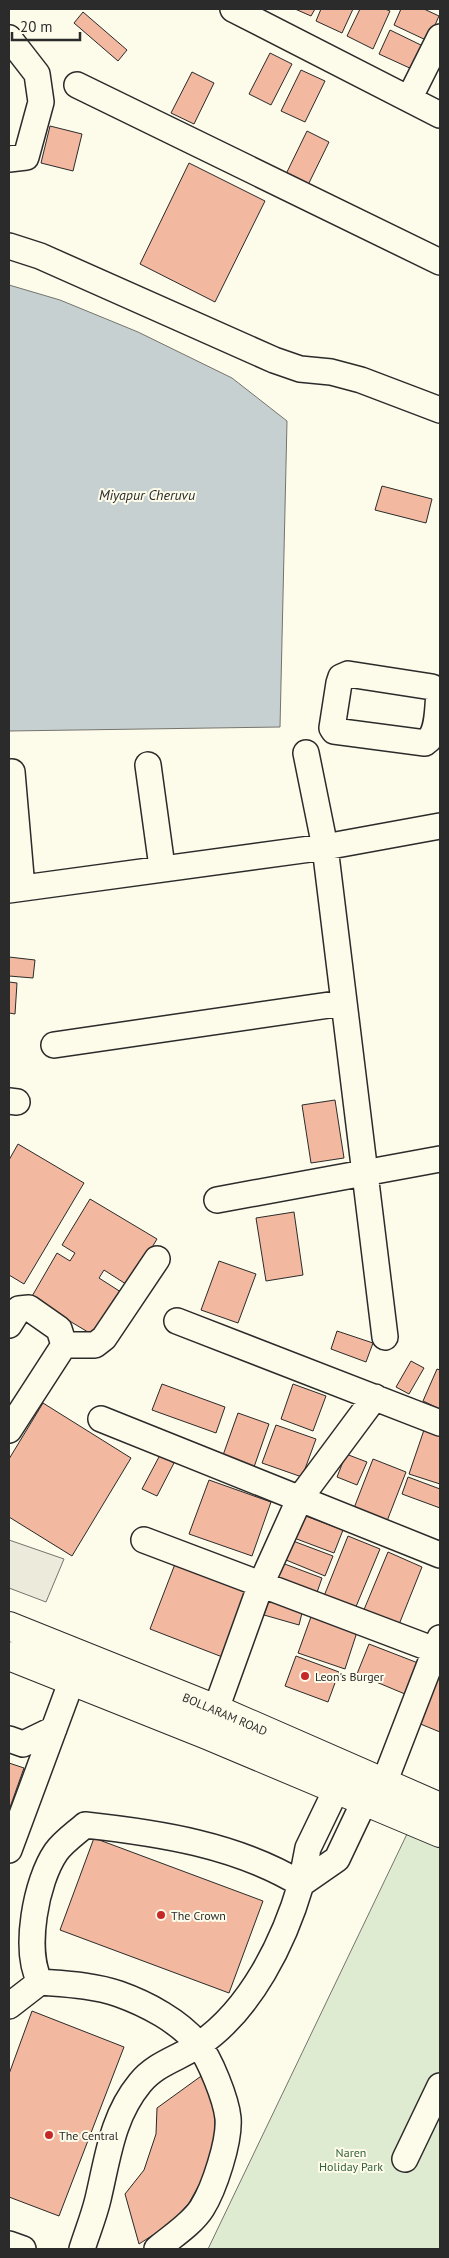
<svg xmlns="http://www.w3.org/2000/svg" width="449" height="2258" font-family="'PT Sans',sans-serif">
  <rect width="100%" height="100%" fill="#fdfbea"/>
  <path fill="#deebd1" stroke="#74746e" d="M 407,1834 L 440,1848 L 440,2249 L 208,2249 Z"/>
  <path fill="#eceadb" stroke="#74746e" d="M 9,1540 L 64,1559 L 46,1602 L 9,1588 Z"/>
  <path fill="#c7d0d0" stroke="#74746e" d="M 9,285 L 60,300 L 138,332 L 232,378 L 287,421 L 280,727 L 9,731 Z"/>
  <path fill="#f2b8a0" stroke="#2b2b2b" d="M 295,9 L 315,9 L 311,16 Z
    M 321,9 L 353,9 L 342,33 L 316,21 Z
    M 360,9 L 385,9 L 390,11 L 373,49 L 347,36 Z
    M 401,9 L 424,9 L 439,16 L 428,41 L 394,25 Z
    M 83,12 L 127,50 L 118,61 L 74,23 Z
    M 390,30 L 425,47 L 414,70 L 379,54 Z
    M 270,53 L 292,64 L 271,105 L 249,94 Z
    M 301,70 L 325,81 L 305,122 L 281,111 Z
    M 192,72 L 214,83 L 194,124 L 171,113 Z
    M 50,126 L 82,134 L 73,171 L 41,163 Z
    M 307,131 L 329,142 L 308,185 L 286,174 Z
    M 189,163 L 265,201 L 215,302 L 140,264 Z
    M 382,486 L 432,499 L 426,523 L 375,510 Z
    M 9,957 L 35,960 L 33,978 L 9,976 Z
    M 9,982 L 17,983 L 15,1014 L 9,1013 Z
    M 335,1100 L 344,1158 L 311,1163 L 302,1105 Z
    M 18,1144 L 84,1183 L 24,1284 L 9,1275 L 9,1160 Z
    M 90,1199 L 157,1239 L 129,1286 L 104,1270 L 99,1278 L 124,1294 L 98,1338 L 31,1298 L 57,1253 L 70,1261 L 75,1253 L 62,1245 Z
    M 294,1212 L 303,1275 L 266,1281 L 256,1218 Z
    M 219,1261 L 256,1274 L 238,1323 L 201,1310 Z
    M 337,1331 L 373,1343 L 366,1362 L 331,1349 Z
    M 411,1361 L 424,1368 L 409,1394 L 396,1387 Z
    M 437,1369 L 440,1370 L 440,1409 L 423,1401 Z
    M 162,1384 L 225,1407 L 216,1433 L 152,1410 Z
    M 293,1384 L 326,1396 L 313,1431 L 281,1419 Z
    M 43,1403 L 131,1458 L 72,1556 L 9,1517 L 9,1459 Z
    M 238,1413 L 269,1424 L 253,1470 L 222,1458 Z
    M 276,1425 L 316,1439 L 302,1477 L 262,1463 Z
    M 425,1427 L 440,1432 L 440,1484 L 409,1474 Z
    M 346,1454 L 367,1462 L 357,1485 L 337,1477 Z
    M 160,1455 L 174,1463 L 157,1496 L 142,1489 Z
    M 373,1459 L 406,1472 L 387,1521 L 354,1508 Z
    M 408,1477 L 440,1489 L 440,1508 L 402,1494 Z
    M 209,1480 L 271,1502 L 252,1556 L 189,1534 Z
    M 303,1515 L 343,1530 L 334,1553 L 294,1538 Z
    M 348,1536 L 380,1549 L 355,1609 L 324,1596 Z
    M 293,1541 L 333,1556 L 325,1576 L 286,1560 Z
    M 388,1552 L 422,1567 L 398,1627 L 363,1612 Z
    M 282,1563 L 322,1578 L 315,1598 L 275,1583 Z
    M 175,1564 L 250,1593 L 225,1658 L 150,1629 Z
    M 269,1599 L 303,1609 L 299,1625 L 264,1615 Z
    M 312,1614 L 358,1629 L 345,1669 L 298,1653 Z
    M 369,1644 L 418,1663 L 405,1694 L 357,1674 Z
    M 296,1656 L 339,1672 L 328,1702 L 285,1686 Z
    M 440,1667 L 440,1732 L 418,1723 Z
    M 9,1763 L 24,1768 L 9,1810 Z
    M 94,1838 L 263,1901 L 229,1993 L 60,1930 Z
    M 32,2011 L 124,2047 L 59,2216 L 9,2197 L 9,2074 Z
    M 204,2074 L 215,2108 L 215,2142 L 205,2174 L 189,2203 L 170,2224 L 139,2244 L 125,2194 L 144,2170 L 156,2134 L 157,2108 Z"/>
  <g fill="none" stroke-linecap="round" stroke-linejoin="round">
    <g stroke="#2b2b2b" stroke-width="28">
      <path id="minor" d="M 233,9 L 440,115
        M 9,38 L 37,74 L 41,102 L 26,157 L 9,159
        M 77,85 L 440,262
        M 409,99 L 440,37
        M 9,246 L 40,256 L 274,360 L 300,369 L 331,372 L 361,380 L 440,410
        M 348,674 L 432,687 L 439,694 C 437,710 439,734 425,743 L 334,731 L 332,728 L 339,683 L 341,677 Z
        M 306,753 L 325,847 L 385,1337
        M 148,765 L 162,867
        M 12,772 L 22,888
        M 9,890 L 325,847 L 440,826
        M 54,1045 L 343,1003
        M 9,1101 L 17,1102
        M 217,1200 L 440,1159
        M 177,1321 L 440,1423
        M 9,1325 L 19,1309 L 29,1308 L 59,1329 L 64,1345 L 9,1430
        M 64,1345 L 95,1345 L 104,1338 L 157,1259
        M 101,1419 L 440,1555
        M 144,1540 L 440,1652
        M 216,1709 L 261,1584 L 300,1498 L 375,1397
        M 9,1739 L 23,1744 L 54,1729
        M 384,1783 L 440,1638
        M 336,1790 L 308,1848 L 301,1884 L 337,1859 L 364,1802
        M 9,1850 L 72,1680
        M 40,1982 C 23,1950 36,1881 56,1852 C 63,1842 76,1833 85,1825 C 159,1833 237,1845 301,1884 C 284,1942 251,2009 200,2044 C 180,2058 156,2063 140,2083 C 112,2117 108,2157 98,2199 C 94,2216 87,2233 82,2249
        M 9,2006 L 40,1982 C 66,1984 94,1985 119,1994 C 147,2004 179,2021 198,2044 C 210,2059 226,2099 228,2118 C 230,2141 214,2189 202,2208 C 192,2224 171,2237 157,2249
        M 405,2159 L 440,2086
        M 9,2244 L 23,2249"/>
    </g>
    <g stroke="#2b2b2b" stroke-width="30">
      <path id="major" d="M 9,1626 L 216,1709 L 440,1807
        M 9,1656 L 207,1735 L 440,1833"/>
    </g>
    <use href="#minor" stroke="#fdfbea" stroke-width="25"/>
    <use href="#major" stroke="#fdfbea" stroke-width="28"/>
  </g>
  <g fill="#c62828" stroke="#fdfbea" stroke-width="2">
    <circle cx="305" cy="1676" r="5"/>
    <circle cx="161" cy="1915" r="5"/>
    <circle cx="49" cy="2135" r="5"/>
  </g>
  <g text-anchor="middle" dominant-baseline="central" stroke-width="4" stroke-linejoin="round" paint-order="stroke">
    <g font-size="12" fill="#2b2b2b" stroke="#fdfbea" text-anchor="start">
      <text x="315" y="1676">Leon's Burger</text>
      <text x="171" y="1915">The Crown</text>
      <text x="59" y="2135">The Central</text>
    </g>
    <g font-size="12" fill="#2b2b2b" stroke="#fdfbea">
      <text transform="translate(225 1714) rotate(23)">BOLLARAM ROAD</text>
    </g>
    <g font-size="12" fill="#34623c" stroke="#fdfbea">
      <text x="351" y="2152">Naren<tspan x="351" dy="14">Holiday Park</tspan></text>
    </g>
    <g font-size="14" font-style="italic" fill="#2b2b2b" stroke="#fdfbea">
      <text x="147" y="495">Miyapur Cheruvu</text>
    </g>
  </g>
  <rect width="449" height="2258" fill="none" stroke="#2b2b2b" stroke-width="20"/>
  <path d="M12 32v8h68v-8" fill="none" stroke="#2b2b2b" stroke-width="2.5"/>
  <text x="20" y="32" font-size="15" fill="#2b2b2b" stroke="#fdfbea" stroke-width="4" paint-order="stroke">20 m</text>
</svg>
